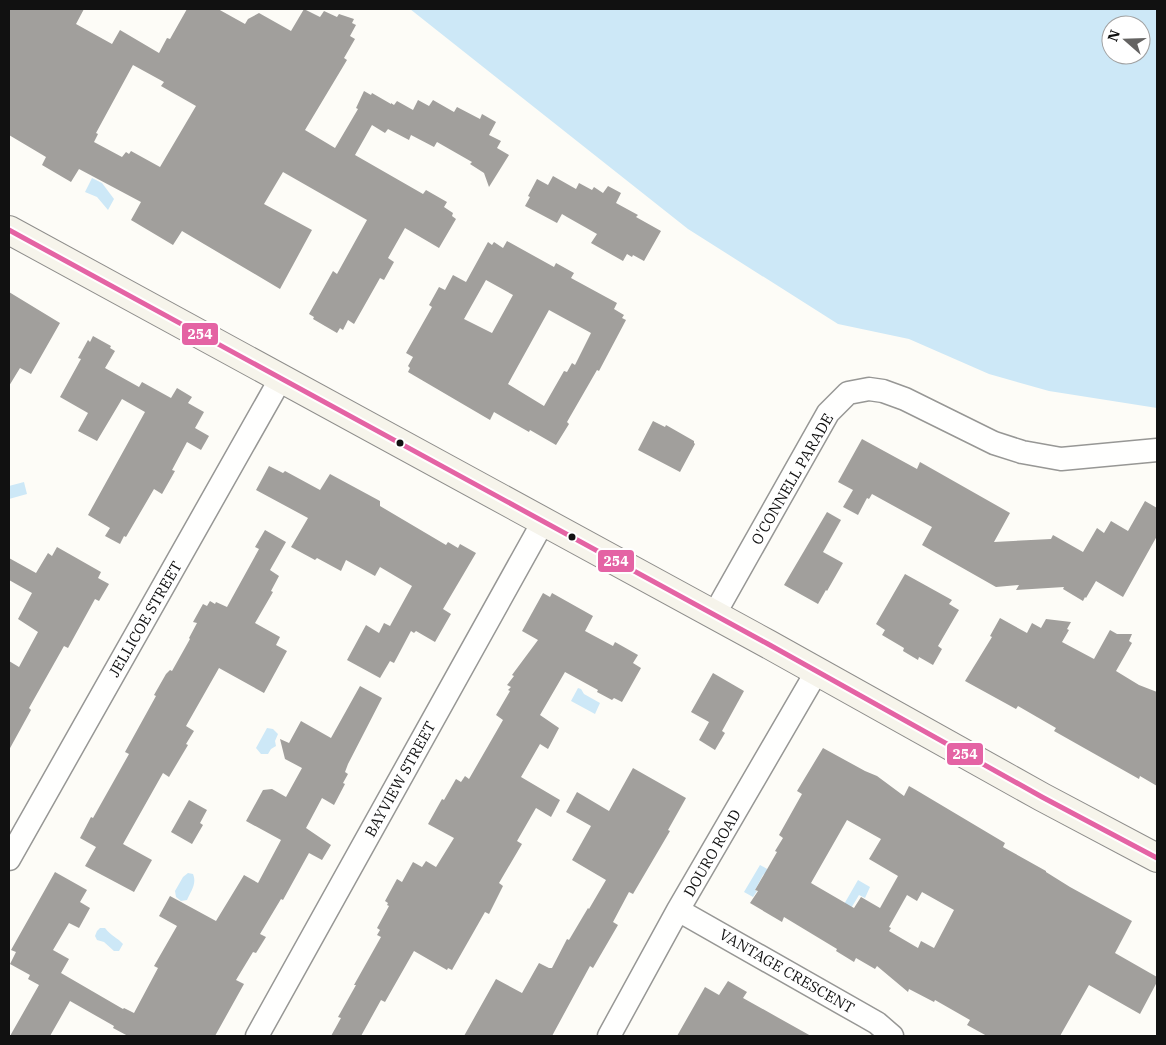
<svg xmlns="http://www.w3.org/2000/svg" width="1166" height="1045" font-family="'IBM Plex Serif',serif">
  <rect width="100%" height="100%" fill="#fdfcf7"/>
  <path fill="#cde8f7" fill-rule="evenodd" d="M 410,9 L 1157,9 L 1157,408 L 1049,391 L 989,374 L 909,339 L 838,324 L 688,229 ZM 1111,25 L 1141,25 L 1141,55 L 1111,55 Z
    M 92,178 L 102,183 L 114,199 L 108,210 L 97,197 L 85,192 Z
    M 24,482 L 27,494 L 9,499 L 9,486 Z
    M 578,688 L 581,689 L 584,694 L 600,703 L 595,714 L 571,701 Z
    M 267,728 L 273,729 L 278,734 L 275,741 L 276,746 L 271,749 L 268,754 L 261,754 L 256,748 Z
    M 760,865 L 769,870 L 763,875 L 755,890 L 757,891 L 753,897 L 744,892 Z
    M 188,873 L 193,874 C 197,884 191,891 187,900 L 181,901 L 176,897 L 175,891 L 183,877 Z
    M 858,880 L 870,887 L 865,898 L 859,895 L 850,910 L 843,906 Z
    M 100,928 L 105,928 C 111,936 118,938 123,944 L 119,951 L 114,951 L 104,942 L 97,940 L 95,936 L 97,931 Z"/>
  <path fill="#a19f9c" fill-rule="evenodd" d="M 9,9 L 84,9 L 76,24 L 112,44 L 120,30 L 159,53 L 167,38 L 170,39 L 187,9 L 218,9 L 245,24 L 248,19 L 259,13 L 291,31 L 304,9 L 320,17 L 324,11 L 337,17 L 339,14 L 354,19 L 352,23 L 356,25 L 350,36 L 355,39 L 344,58 L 347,60 L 305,130 L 335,148 L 358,109 L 356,108 L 364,91 L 371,95 L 372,93 L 391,104 L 391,103 L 394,105 L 397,101 L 413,110 L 418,100 L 429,106 L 433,100 L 454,112 L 457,107 L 480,119 L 482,114 L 496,122 L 489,135 L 501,141 L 497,148 L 509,155 L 489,187 L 484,173 L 470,164 L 472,162 L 437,142 L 434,147 L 411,135 L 409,140 L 388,129 L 385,133 L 372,125 L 355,155 L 423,194 L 426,190 L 447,202 L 444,207 L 453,213 L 452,216 L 456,219 L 439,248 L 405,228 L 388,258 L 394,262 L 384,280 L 380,278 L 354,324 L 348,320 L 343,330 L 340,328 L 337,333 L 313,319 L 314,317 L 309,314 L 333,271 L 337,274 L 367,220 L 283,172 L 264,204 L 312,230 L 280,289 L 182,231 L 173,245 L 131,220 L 141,202 L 79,169 L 71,182 L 42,165 L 46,157 L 9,135 ZM 133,65 L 164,82 L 161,86 L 196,106 L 160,167 L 131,151 L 129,154 L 126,152 L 122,157 L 94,142 L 98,134 L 96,133 Z
    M 553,176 L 576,189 L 579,183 L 592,190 L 594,187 L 603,193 L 608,186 L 621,193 L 616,203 L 638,215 L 636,217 L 661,231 L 644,261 L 633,255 L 632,257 L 627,254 L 623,261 L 591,243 L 597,234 L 567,217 L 562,214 L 557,223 L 525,206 L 530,197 L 528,196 L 537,179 L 548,185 Z
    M 507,241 L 554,267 L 556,263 L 574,273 L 571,278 L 617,303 L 614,309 L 624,315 L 622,318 L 626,320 L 599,371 L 597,370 L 567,422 L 569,424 L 556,445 L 530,430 L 529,432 L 494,412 L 490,420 L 408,372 L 410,368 L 408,366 L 413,357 L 406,353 L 432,307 L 429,305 L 439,287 L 445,290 L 453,275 L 466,282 L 488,242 L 492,245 L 494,242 L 503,248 ZM 486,280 L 513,295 L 492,333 L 464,319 ZM 549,310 L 591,333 L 575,365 L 572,363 L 567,372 L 564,371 L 544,406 L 508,384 Z
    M 9,292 L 60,323 L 31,374 L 20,368 L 9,386 Z
    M 93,336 L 111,346 L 110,348 L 115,351 L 105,368 L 139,387 L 142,382 L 171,398 L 177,388 L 192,397 L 188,403 L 204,412 L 195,428 L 209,436 L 201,450 L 187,442 L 172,470 L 175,471 L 162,494 L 154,489 L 126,537 L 124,536 L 120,544 L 105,536 L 110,528 L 88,515 L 145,412 L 122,399 L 97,441 L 78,431 L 88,413 L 60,397 L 81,359 L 78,358 L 88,340 L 90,342 Z
    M 653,421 L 665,427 L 666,425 L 694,441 L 694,443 L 695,444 L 680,472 L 638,450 Z
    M 862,439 L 917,469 L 920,462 L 1010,513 L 994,542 L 1051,539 L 1053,535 L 1083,552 L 1097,528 L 1104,533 L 1111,521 L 1128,531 L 1145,501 L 1157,508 L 1157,536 L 1123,597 L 1096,581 L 1086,598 L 1085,597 L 1083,601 L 1063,589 L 1064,587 L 1016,590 L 1019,585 L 996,587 L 922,545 L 932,527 L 872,494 L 869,499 L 867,498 L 858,515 L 843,507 L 853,490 L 838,482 Z
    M 269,466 L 283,473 L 285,471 L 320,490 L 330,474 L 380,501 L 380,506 L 446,545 L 448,542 L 458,548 L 460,544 L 476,553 L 443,609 L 451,614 L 435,642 L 416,631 L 414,633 L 411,631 L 394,663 L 390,661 L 380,678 L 347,660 L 366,625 L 379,633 L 384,623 L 390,626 L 412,586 L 380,567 L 375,576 L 346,560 L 341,571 L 317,558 L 315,560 L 291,547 L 308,518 L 256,490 Z
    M 827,512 L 841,520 L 823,552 L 843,563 L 827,591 L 826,590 L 818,604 L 784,585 Z
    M 265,530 L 286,542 L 270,570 L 279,576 L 271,591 L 273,592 L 255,623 L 280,637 L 276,645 L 287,651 L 264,693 L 219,668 L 186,726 L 194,731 L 186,744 L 188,745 L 169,777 L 163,773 L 123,844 L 152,860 L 134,892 L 85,866 L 96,847 L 80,838 L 91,817 L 93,818 L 129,754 L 125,752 L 156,696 L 154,695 L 166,674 L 170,670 L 172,671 L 190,639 L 189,638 L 197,623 L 193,622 L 203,604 L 207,606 L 210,601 L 215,604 L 216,602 L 227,607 L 259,549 L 255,547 Z
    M 57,547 L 101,572 L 98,578 L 109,584 L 99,601 L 95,599 L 68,648 L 64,646 L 29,708 L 31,710 L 9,750 L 9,661 L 19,667 L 38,632 L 18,619 L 32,593 L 9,580 L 9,558 L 36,573 L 48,553 L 52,556 Z
    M 905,574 L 952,600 L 949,604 L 959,610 L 938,646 L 942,649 L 933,665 L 919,657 L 918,660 L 903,651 L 904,648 L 882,635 L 885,630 L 876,624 Z
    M 543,593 L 550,597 L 552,593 L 593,616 L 585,631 L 613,646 L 615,642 L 638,655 L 633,663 L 641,668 L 622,702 L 614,698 L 612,700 L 597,692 L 598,690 L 565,672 L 540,715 L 559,728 L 548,749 L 540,744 L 521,777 L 560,800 L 551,817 L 536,808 L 517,841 L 522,844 L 499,883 L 503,886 L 489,914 L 485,912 L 452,970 L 448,968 L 447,970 L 414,951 L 385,1002 L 381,1000 L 361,1036 L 331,1036 L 341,1018 L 338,1017 L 356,985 L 354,985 L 381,937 L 377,935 L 380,930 L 377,928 L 389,906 L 387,905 L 388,903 L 385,901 L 397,879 L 402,882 L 413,862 L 422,867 L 426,861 L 436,867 L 454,838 L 428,824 L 442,799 L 444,800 L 456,779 L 461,782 L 465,776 L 469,779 L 503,720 L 496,715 L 510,691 L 508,690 L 511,687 L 507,685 L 514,676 L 512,675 L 538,640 L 522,631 Z
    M 1000,618 L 1027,633 L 1032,623 L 1041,628 L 1046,619 L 1071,622 L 1067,629 L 1069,630 L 1062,642 L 1094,659 L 1110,630 L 1117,634 L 1132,634 L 1129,641 L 1132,643 L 1116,671 L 1139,685 L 1157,692 L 1157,786 L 1140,776 L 1139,779 L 1054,731 L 1056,728 L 1018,706 L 1016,709 L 965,681 L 992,637 L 990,636 Z
    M 713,673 L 744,691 L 722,731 L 725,733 L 715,750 L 699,740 L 709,722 L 691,712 Z
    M 360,686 L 382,698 L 348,764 L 345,772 L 348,774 L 343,783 L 345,784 L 334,805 L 322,798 L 306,828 L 331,845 L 322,860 L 309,853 L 283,900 L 281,899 L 260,934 L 266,937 L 256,953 L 253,952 L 236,980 L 244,984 L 215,1036 L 128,1036 L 113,1028 L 114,1026 L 70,1001 L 50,1036 L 10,1036 L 39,985 L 28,979 L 30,975 L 10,964 L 16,952 L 11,950 L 55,872 L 87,890 L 80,902 L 90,908 L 79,928 L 69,923 L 53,950 L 69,959 L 61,973 L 123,1009 L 124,1008 L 134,1013 L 158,968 L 154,966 L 177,926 L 159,916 L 170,896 L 216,921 L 244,875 L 258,883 L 281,840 L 246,821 L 263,790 L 272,789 L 286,797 L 302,768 L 285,759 L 280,739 L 289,743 L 301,721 L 331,738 Z
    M 823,748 L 865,771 L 877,776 L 904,796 L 909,786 L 916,790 L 1005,843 L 1003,847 L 1046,871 L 1046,872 L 1070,887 L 1132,921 L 1115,953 L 1157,977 L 1157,982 L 1140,1014 L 1089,985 L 1060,1036 L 987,1036 L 967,1025 L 970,1020 L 935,1000 L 934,1002 L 909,989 L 908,992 L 877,966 L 875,969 L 856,958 L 854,962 L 836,951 L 837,949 L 784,917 L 782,922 L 750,903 L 758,891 L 755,890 L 777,852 L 775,851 L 783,838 L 779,835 L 802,794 L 797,791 ZM 847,820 L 881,839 L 869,859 L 898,876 L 880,908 L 861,897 L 854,908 L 811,883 ZM 922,892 L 954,910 L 934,948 L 921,941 L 918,948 L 889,931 L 891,928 L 889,927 L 907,895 L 917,901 Z
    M 633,768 L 686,798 L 668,830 L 670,831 L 633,894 L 629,892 L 613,922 L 618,925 L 593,968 L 590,966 L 552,1036 L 464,1036 L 496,979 L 522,993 L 539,963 L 549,968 L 552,968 L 567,939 L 569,940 L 588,908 L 589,909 L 606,880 L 572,860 L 591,826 L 566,812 L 577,792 L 609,811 Z
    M 189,800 L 207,810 L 200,823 L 203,825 L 192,844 L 171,832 Z
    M 728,981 L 747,992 L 743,998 L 811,1036 L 677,1036 L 705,987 L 719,995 Z"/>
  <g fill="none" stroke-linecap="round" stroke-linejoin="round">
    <g stroke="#979795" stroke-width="25">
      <path id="street" d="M 714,615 L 828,413 L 848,393 L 869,389 L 883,391 L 905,399 L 994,443 L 1022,452 L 1061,459 L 1157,450
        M 9,859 L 281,378
        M 678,910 L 863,1015 L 877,1023 L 892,1036
        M 257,1036 L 543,522
        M 609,1036 L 678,910 L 817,671"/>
    </g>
    <g stroke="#8e8d8b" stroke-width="30">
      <path id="secondary" d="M 9,230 L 768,644 L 1042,797 L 1157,858"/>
    </g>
    <use href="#street" stroke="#fffffe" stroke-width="22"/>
    <use href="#secondary" stroke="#f6f4eb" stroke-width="28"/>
    <g stroke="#fff" stroke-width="9">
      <path id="bus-1" d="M 9,230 L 768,644 L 1042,797 L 1157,858"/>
    </g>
    <use href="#bus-1" stroke="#e463a4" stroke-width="5"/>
  </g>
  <g fill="#111" stroke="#fff" stroke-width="2">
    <circle cx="400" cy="443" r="4.5"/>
    <circle cx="572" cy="537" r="4.5"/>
  </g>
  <g text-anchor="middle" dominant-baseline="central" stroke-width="5" stroke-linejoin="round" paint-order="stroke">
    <g font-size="15" fill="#111" stroke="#fff">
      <text transform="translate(792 479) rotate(-60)">O'CONNELL PARADE</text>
      <text transform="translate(145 619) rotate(-60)">JELLICOE STREET</text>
      <text transform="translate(400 779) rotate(-61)">BAYVIEW STREET</text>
      <text transform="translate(712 853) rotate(-60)">DOURO ROAD</text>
      <text transform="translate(787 971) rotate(30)">VANTAGE CRESCENT</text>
    </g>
  </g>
  <g stroke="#fff" stroke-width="2">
    <rect x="181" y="322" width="38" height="24" rx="5" fill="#e463a4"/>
    <rect x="597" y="549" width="38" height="24" rx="5" fill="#e463a4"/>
    <rect x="946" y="742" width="38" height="24" rx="5" fill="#e463a4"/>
  </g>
  <g font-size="14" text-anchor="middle" font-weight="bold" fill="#fff">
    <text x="200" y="339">254</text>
    <text x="616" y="566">254</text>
    <text x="965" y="759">254</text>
  </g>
  <rect width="1166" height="1045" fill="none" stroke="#111111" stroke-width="20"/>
  <g transform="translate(1126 40) rotate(290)"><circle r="24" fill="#ffffff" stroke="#a0a0a0"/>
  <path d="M0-4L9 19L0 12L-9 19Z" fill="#646362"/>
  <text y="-8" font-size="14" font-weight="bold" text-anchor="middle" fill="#111111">N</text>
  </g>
</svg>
